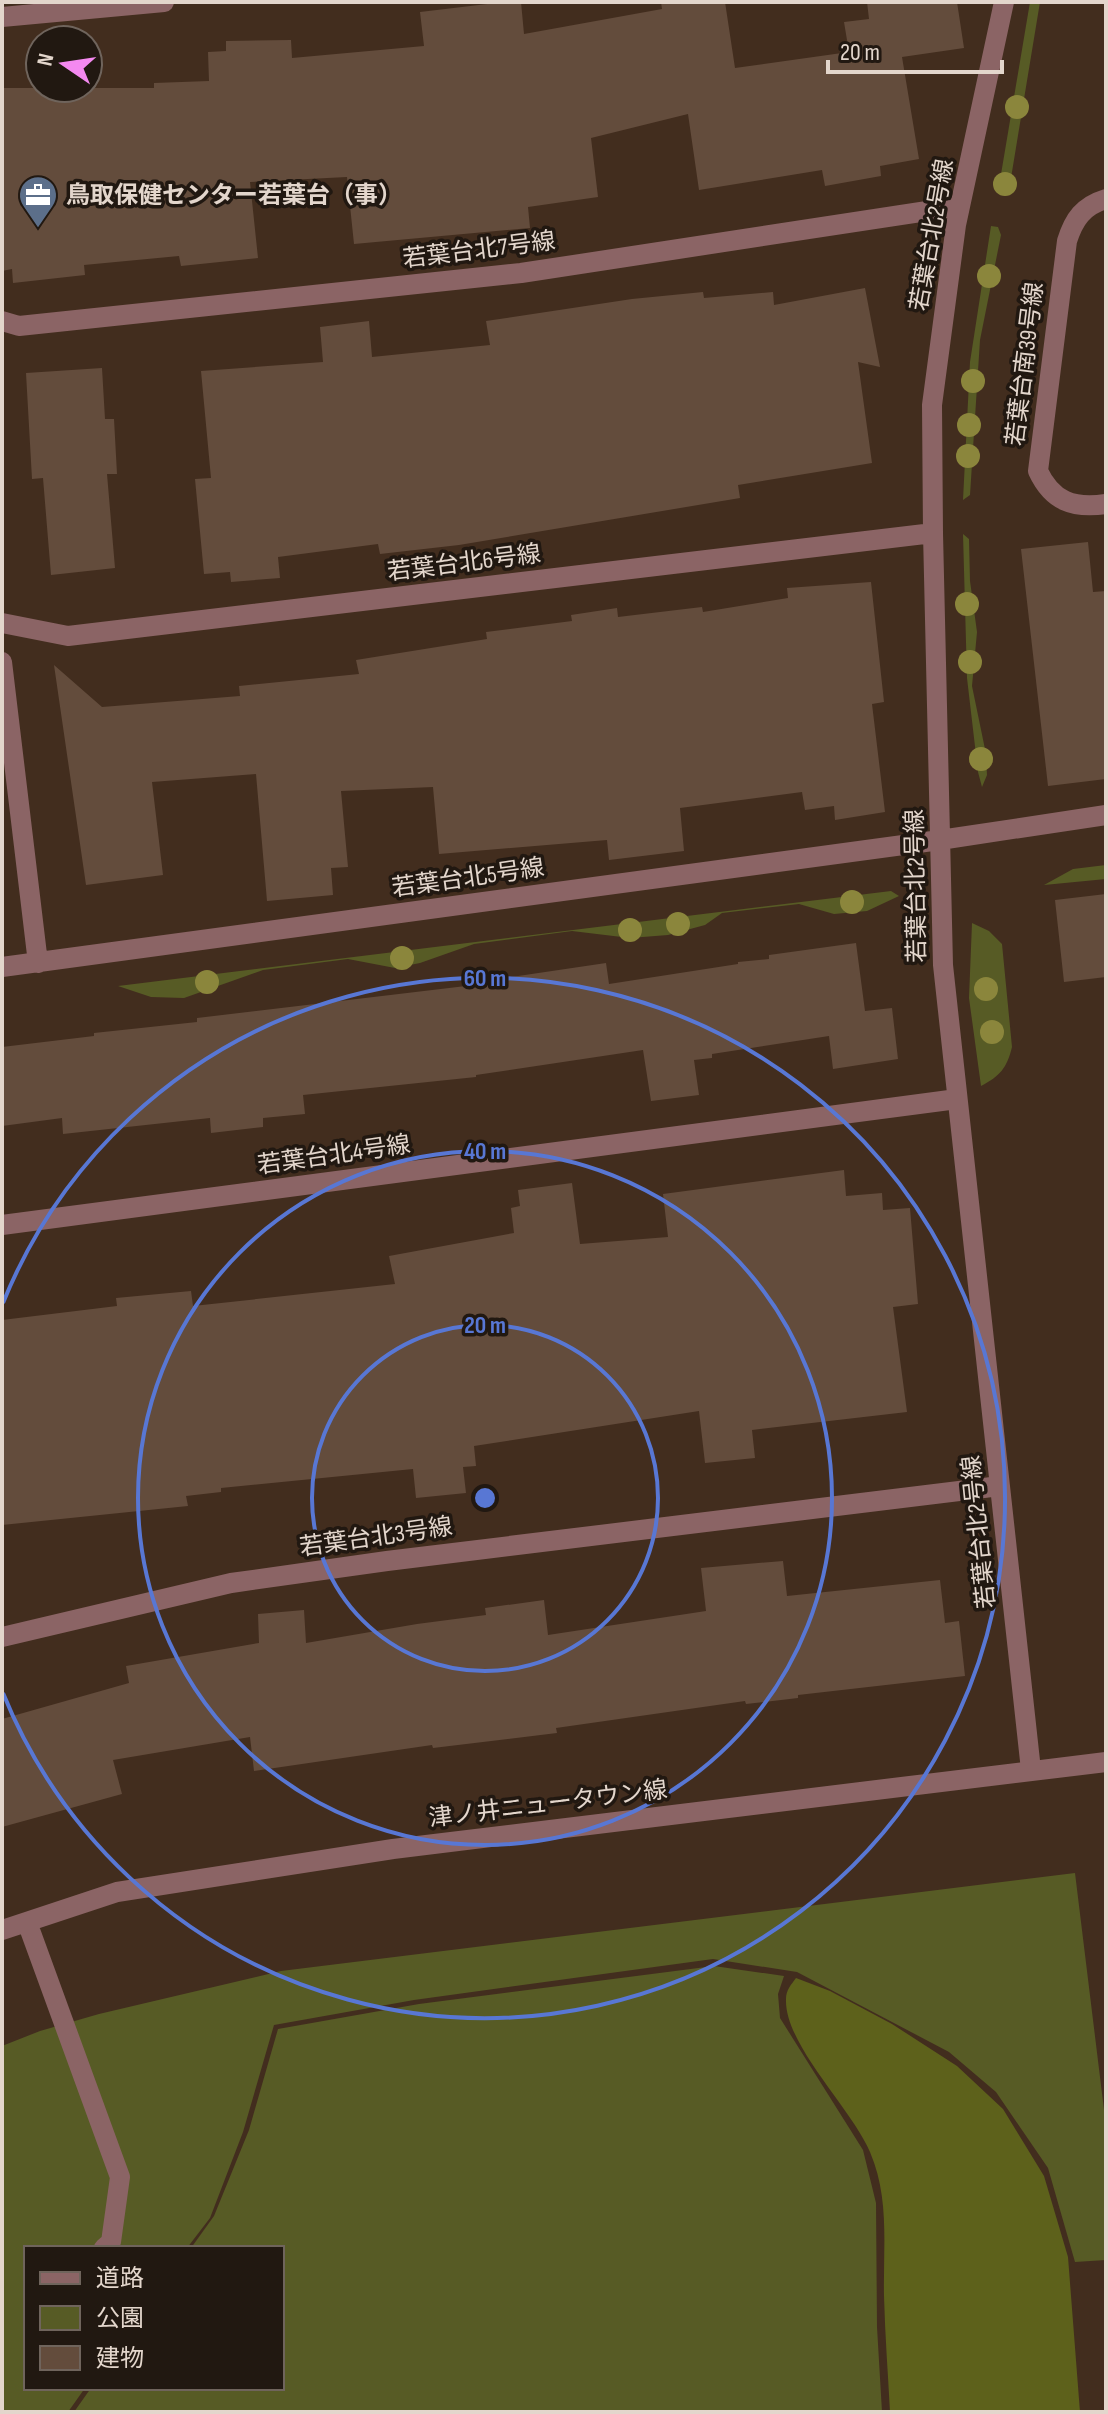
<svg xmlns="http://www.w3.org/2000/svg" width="1108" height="2414" font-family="'Sofia Sans Condensed','Noto Sans JP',sans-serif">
  <rect width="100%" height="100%" fill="#422d1e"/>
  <path fill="#575b25" d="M 1030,2 L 1040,2 L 1009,190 L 998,192 Z
    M 991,226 L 998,227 L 1001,235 L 980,340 L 970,495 L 963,500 L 970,362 Z
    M 963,534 L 969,539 L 970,581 L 977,632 L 972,686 L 986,754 L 987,775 L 982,787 L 978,772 L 967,678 Z
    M 1106,865 L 1106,879 L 1044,885 L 1073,869 Z
    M 891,891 L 899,896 L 867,911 L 834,914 L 799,904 L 722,913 L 705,925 L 668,935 L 630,938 L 572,931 L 474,944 L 420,963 L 395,968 L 348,959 L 263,970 L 184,998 L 151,997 L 118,986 Z
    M 972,923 L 989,931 L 1002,944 L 1012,1047 C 1007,1068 1000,1076 981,1086 L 969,998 Z
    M 1075,1873 L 1106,2126 L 1106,2260 L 1075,2262 L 1048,2168 L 996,2092 L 949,2052 L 797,1972 L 713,1959 L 414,2000 L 274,2025 L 243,2132 L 210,2218 L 187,2248 L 26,2248 L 26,2388 L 85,2388 L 68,2412 L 2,2412 L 2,2046 L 40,2031 L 99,2014 L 281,1971 Z
    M 714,1966 L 784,1976 L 778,1994 L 780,2018 L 863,2150 L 876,2203 L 877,2327 L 882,2412 L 74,2412 L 91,2388 L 282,2388 L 282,2248 L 191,2248 L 214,2216 L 249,2130 L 278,2029 L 419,2004 Z"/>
  <path fill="#5d611b" d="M 796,1978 L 830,1991 L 892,2024 L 957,2066 L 1003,2109 L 1044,2176 L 1068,2257 L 1080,2412 L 890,2412 C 888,2374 885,2335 884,2296 C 883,2247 890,2199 870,2152 C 852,2109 784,2044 786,1999 C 786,1990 791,1985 796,1978 Z"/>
  <path fill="#634c3c" d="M 504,2 L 521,2 L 524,34 L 662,9 L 661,2 L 725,2 L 735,68 L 849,52 L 844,22 L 869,19 L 867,2 L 957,2 L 964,48 L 902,57 L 919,159 L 880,166 L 881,176 L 825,186 L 822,170 L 699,190 L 688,114 L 591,138 L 598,197 L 528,207 L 530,228 L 354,244 L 347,177 L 250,182 L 258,258 L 181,266 L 179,256 L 84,265 L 85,275 L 13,283 L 12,269 L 2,271 L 2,88 L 154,88 L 154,83 L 209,81 L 208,52 L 226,51 L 226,41 L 291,40 L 292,58 L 424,46 L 420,12 Z
    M 865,288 L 880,367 L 858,362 L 872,463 L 738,485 L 740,498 L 459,545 L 380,554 L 378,544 L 278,557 L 280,578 L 231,582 L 230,572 L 204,574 L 195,479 L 211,478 L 201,371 L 323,362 L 320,327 L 369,321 L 372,357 L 490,345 L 486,321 L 632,299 L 703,292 L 704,298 L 773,292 L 774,305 Z
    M 102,368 L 105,419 L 114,419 L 117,474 L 107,474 L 115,568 L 51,575 L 43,478 L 32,479 L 26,373 Z
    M 1088,542 L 1093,592 L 1106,591 L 1106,779 L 1048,786 L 1021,549 Z
    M 871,582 L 884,702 L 872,704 L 885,812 L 835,820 L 834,806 L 805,810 L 802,792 L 680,808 L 684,851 L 609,860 L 607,840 L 439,854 L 433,787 L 341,791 L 348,867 L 331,868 L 333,895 L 267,901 L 256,774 L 152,782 L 163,875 L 86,885 L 54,665 L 102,707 L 240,696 L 239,686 L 359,674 L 356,660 L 487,639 L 486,632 L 572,621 L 571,615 L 617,608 L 618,617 L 702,607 L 703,612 L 788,598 L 787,588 Z
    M 1106,894 L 1106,977 L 1064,982 L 1055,900 Z
    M 856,943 L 865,1011 L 892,1008 L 898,1059 L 833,1069 L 829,1036 L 712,1054 L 712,1058 L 694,1060 L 699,1095 L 651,1101 L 643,1050 L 476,1075 L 476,1077 L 303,1095 L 305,1114 L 263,1118 L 263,1127 L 211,1133 L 210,1118 L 63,1134 L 62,1118 L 2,1126 L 2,1047 L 94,1036 L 94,1033 L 197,1022 L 197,1018 L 491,983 L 491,980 L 606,963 L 609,984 L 738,964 L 738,962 L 769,959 L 769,955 Z
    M 844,1170 L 846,1196 L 882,1193 L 883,1210 L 910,1208 L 918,1304 L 893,1307 L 907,1412 L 752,1430 L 755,1458 L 705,1463 L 699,1411 L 474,1446 L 476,1466 L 463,1467 L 466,1493 L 416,1498 L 413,1469 L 221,1488 L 221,1492 L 186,1496 L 188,1506 L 2,1525 L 2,1320 L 117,1306 L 116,1298 L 191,1291 L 193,1306 L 395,1284 L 389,1256 L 514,1233 L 511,1208 L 520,1206 L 518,1190 L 572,1183 L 580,1244 L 668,1237 L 663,1194 Z
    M 783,1561 L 787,1596 L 940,1580 L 945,1623 L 959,1621 L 965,1676 L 798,1695 L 798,1698 L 746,1704 L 745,1701 L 556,1728 L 557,1733 L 433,1748 L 432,1745 L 254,1771 L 250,1737 L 113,1760 L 122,1794 L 2,1827 L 2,1719 L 129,1683 L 126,1666 L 259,1643 L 258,1614 L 304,1610 L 306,1643 L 417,1624 L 486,1615 L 485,1608 L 544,1600 L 548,1635 L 706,1611 L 701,1568 Z"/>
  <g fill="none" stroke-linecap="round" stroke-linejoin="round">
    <path stroke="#8b6465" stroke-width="20" d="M 1004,2 L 956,225 L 932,405 L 933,533 L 943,965 L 1031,1770
      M 2,17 L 164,2
      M 1106,199 C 1083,206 1074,219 1067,241 L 1038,471 C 1052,501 1073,509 1106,504
      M 2,321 L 19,326 L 521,273 L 960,206
      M 2,623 L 68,636 L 933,533
      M 2,662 L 38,963
      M 2,967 L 940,840 L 1106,815
      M 2,1225 L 957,1099
      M 2,1637 L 231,1583 L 387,1561 L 1000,1486
      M 27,1922 L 120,2177 L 111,2242 L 104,2248
      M 2,1930 L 117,1892 L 393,1849 L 1106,1762"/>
  </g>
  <g fill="#8b863c">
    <circle cx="1017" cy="107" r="12"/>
    <circle cx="1005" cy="184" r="12"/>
    <circle cx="989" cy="276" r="12"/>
    <circle cx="973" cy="381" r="12"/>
    <circle cx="969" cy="425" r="12"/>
    <circle cx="968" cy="456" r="12"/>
    <circle cx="967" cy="604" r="12"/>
    <circle cx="970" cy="662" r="12"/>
    <circle cx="981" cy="759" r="12"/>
    <circle cx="852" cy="902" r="12"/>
    <circle cx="678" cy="924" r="12"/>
    <circle cx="630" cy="930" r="12"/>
    <circle cx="402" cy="958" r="12"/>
    <circle cx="207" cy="982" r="12"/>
    <circle cx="986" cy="989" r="12"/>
    <circle cx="992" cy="1032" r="12"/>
  </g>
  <g fill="none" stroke="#5877d4" stroke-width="4">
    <circle cx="485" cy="1498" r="173"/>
    <circle cx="485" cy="1498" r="347"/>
    <path d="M3 1303A520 520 0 1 1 3 1693"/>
  </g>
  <defs>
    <g id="office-pin" transform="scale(2)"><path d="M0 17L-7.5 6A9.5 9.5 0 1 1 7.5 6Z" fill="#5c6f8a" stroke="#211811"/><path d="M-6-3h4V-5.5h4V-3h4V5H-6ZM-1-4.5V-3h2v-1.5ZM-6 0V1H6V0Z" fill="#fff"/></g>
  </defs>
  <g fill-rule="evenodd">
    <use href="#office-pin" x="38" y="195"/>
  </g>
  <g text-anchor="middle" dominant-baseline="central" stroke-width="7" stroke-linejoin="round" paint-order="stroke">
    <g font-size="24" font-weight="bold" fill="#e3d6cc" stroke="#211811" text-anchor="start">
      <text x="66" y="195">鳥取保健センター若葉台（事）</text>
    </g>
    <g font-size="24" fill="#e3d6cc" stroke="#211811">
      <text transform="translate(932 235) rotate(-80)">若葉台北2号線</text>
      <text transform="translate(479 250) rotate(-7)">若葉台北7号線</text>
      <text transform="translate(1025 364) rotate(-83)">若葉台南39号線</text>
      <text transform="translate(464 563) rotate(-7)">若葉台北6号線</text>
      <text transform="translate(468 878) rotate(-8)">若葉台北5号線</text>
      <text transform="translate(916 886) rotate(-91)">若葉台北2号線</text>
      <text transform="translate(334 1155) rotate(-8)">若葉台北4号線</text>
      <text transform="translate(979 1532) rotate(-96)">若葉台北2号線</text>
      <text transform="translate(376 1537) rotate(-8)">若葉台北3号線</text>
      <text transform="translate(548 1804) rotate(-7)">津ノ井ニュータウン線</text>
    </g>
  </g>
  <circle cx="485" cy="1498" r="12" fill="#5877d4" stroke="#211811" stroke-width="4"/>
  <g font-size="24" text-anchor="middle" font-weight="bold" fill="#5877d4" stroke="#211811" stroke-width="7" stroke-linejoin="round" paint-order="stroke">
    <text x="485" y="986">60 m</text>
    <text x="485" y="1159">40 m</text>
    <text x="485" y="1333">20 m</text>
  </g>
  <rect width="1108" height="2414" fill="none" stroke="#e3d6cc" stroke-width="8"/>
  <rect x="24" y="2246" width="260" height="144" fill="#211811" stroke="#6f645c" stroke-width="2"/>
  <rect x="40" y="2272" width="40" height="12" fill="#8b6465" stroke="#6f645c" stroke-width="2"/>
  <text x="96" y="2286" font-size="24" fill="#e3d6cc">道路</text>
  <rect x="40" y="2306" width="40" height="24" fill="#575b25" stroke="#6f645c" stroke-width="2"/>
  <text x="96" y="2326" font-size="24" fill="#e3d6cc">公園</text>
  <rect x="40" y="2346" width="40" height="24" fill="#634c3c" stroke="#6f645c" stroke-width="2"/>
  <text x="96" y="2366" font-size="24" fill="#e3d6cc">建物</text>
  <g transform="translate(64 64) rotate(283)"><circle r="38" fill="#211811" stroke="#6f645c" stroke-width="2"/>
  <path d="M0-6L14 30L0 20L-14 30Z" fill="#f489f0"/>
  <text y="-12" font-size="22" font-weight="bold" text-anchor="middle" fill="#e3d6cc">N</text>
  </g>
  <path d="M828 60v12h174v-12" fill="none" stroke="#e3d6cc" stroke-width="4"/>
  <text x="840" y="60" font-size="24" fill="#e3d6cc" stroke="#211811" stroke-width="6" paint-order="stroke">20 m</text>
</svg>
